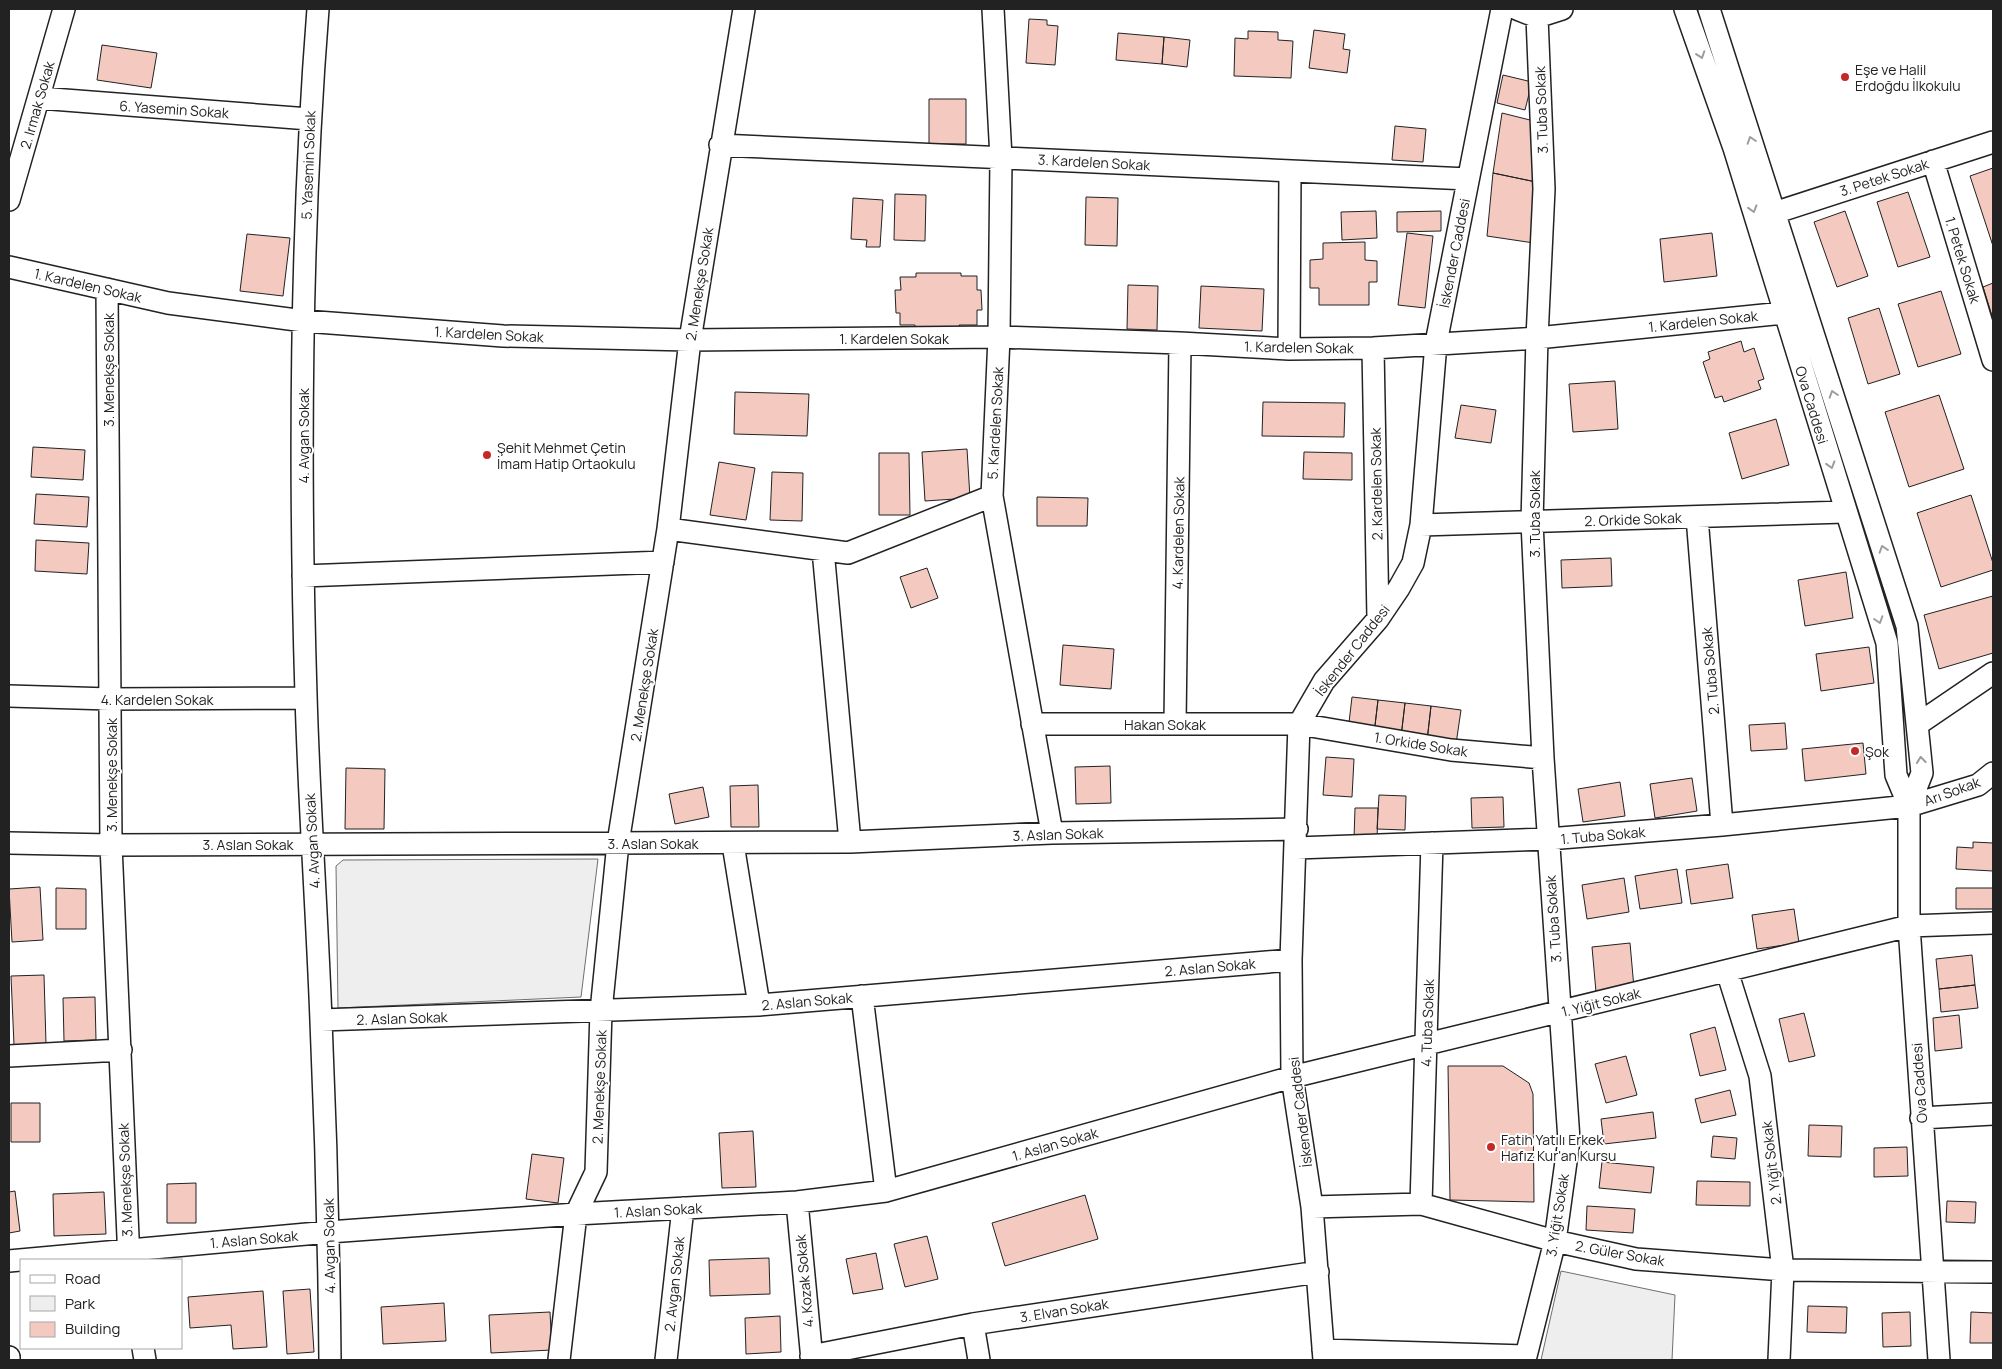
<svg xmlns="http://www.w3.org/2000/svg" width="2002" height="1369" font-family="Manrope,sans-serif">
  <rect width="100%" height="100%" fill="#fff"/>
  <path fill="#eee" stroke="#6f6f6f" d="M 598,859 L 581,997 L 338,1008 L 336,866 L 343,860 Z
    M 1561,1271 L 1675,1295 L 1672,1360 L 1541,1360 Z"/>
  <path fill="#f3c9c0" stroke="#222" d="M 1029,19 L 1047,20 L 1047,25 L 1058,26 L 1055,65 L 1026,63 Z
    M 1314,30 L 1345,34 L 1343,49 L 1350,50 L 1347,73 L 1309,68 Z
    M 1248,31 L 1278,32 L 1278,40 L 1293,41 L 1291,78 L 1234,76 L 1235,38 L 1248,39 Z
    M 1118,33 L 1164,37 L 1162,64 L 1116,60 Z
    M 1164,37 L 1190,40 L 1187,67 L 1162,64 Z
    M 102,45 L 157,53 L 151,88 L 97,80 Z
    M 1503,75 L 1532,82 L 1525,110 L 1497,103 Z
    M 929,99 L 966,99 L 966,144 L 929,144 Z
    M 1502,113 L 1534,121 L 1536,182 L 1493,173 Z
    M 1395,126 L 1426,129 L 1423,162 L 1392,160 Z
    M 1993,168 L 1993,246 L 1970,176 Z
    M 1493,173 L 1536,182 L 1534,243 L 1487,236 Z
    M 1908,192 L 1930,257 L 1898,267 L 1877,202 Z
    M 895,194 L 926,195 L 925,241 L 894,240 Z
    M 1086,197 L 1118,198 L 1117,246 L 1085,245 Z
    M 853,198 L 883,200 L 880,247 L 866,247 L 867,240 L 851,239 Z
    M 1376,211 L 1377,238 L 1342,240 L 1341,212 Z
    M 1441,211 L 1441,231 L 1397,232 L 1397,212 Z
    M 1845,211 L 1868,276 L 1837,287 L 1814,222 Z
    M 1407,233 L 1433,236 L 1425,308 L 1398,305 Z
    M 1712,233 L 1717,276 L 1664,282 L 1660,239 Z
    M 247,234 L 290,238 L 283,296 L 240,291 Z
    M 1365,242 L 1365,260 L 1377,261 L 1377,282 L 1369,282 L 1369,305 L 1319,305 L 1319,288 L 1310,288 L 1310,260 L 1323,259 L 1323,243 Z
    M 916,273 L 961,273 L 961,276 L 977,276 L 977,290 L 981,290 L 982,310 L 977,310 L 977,325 L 959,325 L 960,330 L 916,331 L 915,325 L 900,325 L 900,313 L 896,313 L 895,290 L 901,290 L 900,277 L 916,277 Z
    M 1993,283 L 1993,319 L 1983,287 Z
    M 1128,285 L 1158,286 L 1157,330 L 1127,329 Z
    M 1201,286 L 1264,289 L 1262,331 L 1199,328 Z
    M 1941,291 L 1961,354 L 1918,367 L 1898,304 Z
    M 1879,308 L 1900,374 L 1868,384 L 1848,318 Z
    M 1741,341 L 1744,352 L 1754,348 L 1764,379 L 1758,381 L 1761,389 L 1724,402 L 1722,396 L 1715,398 L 1703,362 L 1710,359 L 1708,352 Z
    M 1615,381 L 1618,429 L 1573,432 L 1569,384 Z
    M 735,392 L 809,394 L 807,436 L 734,434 Z
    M 1939,395 L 1964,469 L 1909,487 L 1885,412 Z
    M 1263,402 L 1345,403 L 1344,437 L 1262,436 Z
    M 1461,405 L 1496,410 L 1491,443 L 1455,438 Z
    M 1776,419 L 1789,465 L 1742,479 L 1729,433 Z
    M 33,447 L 85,450 L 83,480 L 31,477 Z
    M 967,449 L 970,498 L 925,501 L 922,452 Z
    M 1304,452 L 1352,453 L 1352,480 L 1303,479 Z
    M 879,453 L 909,453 L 910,515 L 879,515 Z
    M 719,462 L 755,468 L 746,520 L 710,515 Z
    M 772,472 L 803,473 L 802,521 L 770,520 Z
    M 36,494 L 89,497 L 87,527 L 34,524 Z
    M 1971,495 L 1993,563 L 1993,570 L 1941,587 L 1917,513 Z
    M 1037,497 L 1088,498 L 1087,526 L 1037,526 Z
    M 36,540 L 89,543 L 87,574 L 35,571 Z
    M 1611,558 L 1612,586 L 1562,588 L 1561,560 Z
    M 927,568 L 938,598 L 911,608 L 900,577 Z
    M 1846,572 L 1853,618 L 1805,626 L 1798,580 Z
    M 1993,596 L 1993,653 L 1939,669 L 1924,615 Z
    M 1063,645 L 1114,649 L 1111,689 L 1060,685 Z
    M 1869,647 L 1874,683 L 1821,691 L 1816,654 Z
    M 1352,697 L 1378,700 L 1374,734 L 1348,731 Z
    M 1378,700 L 1405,703 L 1401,737 L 1374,734 Z
    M 1405,703 L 1431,706 L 1427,741 L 1401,737 Z
    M 1431,706 L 1461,710 L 1456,744 L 1427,741 Z
    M 1785,723 L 1787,749 L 1751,751 L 1749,725 Z
    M 1863,743 L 1866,774 L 1805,781 L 1802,749 Z
    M 1326,757 L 1354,759 L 1352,797 L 1323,795 Z
    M 1110,766 L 1111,803 L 1076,804 L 1075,767 Z
    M 346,768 L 385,769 L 384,829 L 345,829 Z
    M 1692,778 L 1697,811 L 1655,818 L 1650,784 Z
    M 1620,782 L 1625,816 L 1583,822 L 1578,789 Z
    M 758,785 L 759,827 L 731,827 L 730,786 Z
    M 703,787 L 709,817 L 675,824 L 669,794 Z
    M 1379,795 L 1406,796 L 1405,830 L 1377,829 Z
    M 1503,797 L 1504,827 L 1472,828 L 1471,798 Z
    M 1355,808 L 1378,808 L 1377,840 L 1354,839 Z
    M 1973,842 L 1993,843 L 1993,871 L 1956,869 L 1957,847 L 1973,848 Z
    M 1728,864 L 1733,898 L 1691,904 L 1686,870 Z
    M 1677,869 L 1682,903 L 1640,909 L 1635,876 Z
    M 1624,878 L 1629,912 L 1587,919 L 1582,885 Z
    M 40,887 L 43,940 L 12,942 L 9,889 Z
    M 56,888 L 86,889 L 86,929 L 56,929 Z
    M 1956,888 L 1993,888 L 1993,909 L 1956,909 Z
    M 1794,909 L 1799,943 L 1757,949 L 1752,915 Z
    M 1630,943 L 1634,988 L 1596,992 L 1592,947 Z
    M 1972,955 L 1975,985 L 1939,989 L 1936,959 Z
    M 44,975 L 46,1044 L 14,1045 L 11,976 Z
    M 1975,985 L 1978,1008 L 1941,1012 L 1939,989 Z
    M 95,997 L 96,1040 L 64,1041 L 63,998 Z
    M 1804,1013 L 1815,1056 L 1789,1062 L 1779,1019 Z
    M 1959,1015 L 1962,1048 L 1935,1051 L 1933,1018 Z
    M 1715,1027 L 1726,1070 L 1700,1076 L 1690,1034 Z
    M 1626,1056 L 1637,1095 L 1606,1103 L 1595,1064 Z
    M 1448,1066 L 1503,1066 L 1529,1083 L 1533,1094 L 1534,1202 L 1450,1200 Z
    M 1730,1090 L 1736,1115 L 1701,1123 L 1695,1099 Z
    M 11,1103 L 40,1103 L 40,1142 L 11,1142 Z
    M 1653,1112 L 1656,1138 L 1604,1144 L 1601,1119 Z
    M 1809,1125 L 1842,1126 L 1841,1157 L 1808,1156 Z
    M 753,1131 L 756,1187 L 722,1188 L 719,1133 Z
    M 1713,1136 L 1737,1138 L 1735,1159 L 1711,1157 Z
    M 1907,1147 L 1908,1176 L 1874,1177 L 1874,1148 Z
    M 532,1154 L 564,1158 L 558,1203 L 526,1199 Z
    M 1602,1162 L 1654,1167 L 1651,1193 L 1599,1188 Z
    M 1697,1181 L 1750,1182 L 1750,1206 L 1696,1205 Z
    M 196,1183 L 196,1223 L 167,1223 L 167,1184 Z
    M 15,1191 L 20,1231 L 9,1233 L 9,1192 Z
    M 104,1192 L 106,1234 L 54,1236 L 53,1194 Z
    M 1085,1195 L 1098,1239 L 1005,1266 L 992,1223 Z
    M 1947,1201 L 1976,1202 L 1975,1223 L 1946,1222 Z
    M 1587,1206 L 1635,1209 L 1633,1233 L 1586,1230 Z
    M 927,1236 L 938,1279 L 905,1287 L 894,1244 Z
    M 876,1253 L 883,1289 L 853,1294 L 846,1259 Z
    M 769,1258 L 770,1294 L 710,1296 L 709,1260 Z
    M 310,1289 L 314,1352 L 287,1354 L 283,1291 Z
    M 263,1291 L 267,1347 L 233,1349 L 231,1325 L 190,1328 L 188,1297 Z
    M 444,1303 L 446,1341 L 383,1344 L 381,1307 Z
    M 1808,1306 L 1847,1307 L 1846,1333 L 1807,1332 Z
    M 550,1312 L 552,1350 L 491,1353 L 489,1315 Z
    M 1910,1312 L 1911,1346 L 1883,1347 L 1882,1313 Z
    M 1971,1312 L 1993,1313 L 1993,1343 L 1970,1343 Z
    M 780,1316 L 781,1352 L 746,1354 L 745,1318 Z"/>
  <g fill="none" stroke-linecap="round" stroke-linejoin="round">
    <g stroke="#222" stroke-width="24">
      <path id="minor" d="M 318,9 C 300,237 299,466 306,695 C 309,803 317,912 321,1021 C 326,1134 329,1247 330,1360
        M 993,9 L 1001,158 L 999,337 L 992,496 L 1052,833
        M 1517,9 L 1537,17 L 1562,9
        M 1685,9 L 1734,148 L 1887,643 L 1896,775 L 1909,806
        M 1709,9 L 1907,626 L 1922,773 L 1909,806 L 1909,926 L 1939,1360
        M 39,98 L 309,119
        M 720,145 L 1468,179
        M 1933,161 L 1993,360
        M 9,200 L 64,9
        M 1774,213 L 1993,142
        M 9,267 L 168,303 L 304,321 L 503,336 L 690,340 L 999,337 L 1180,343 L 1289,349 L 1373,348 L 1537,338 L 1784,313 L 1805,308
        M 107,289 L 111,845 L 129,1260
        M 1373,348 L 1378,619
        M 1289,349 L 1290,171
        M 1697,517 L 1722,825
        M 1421,525 L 1845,512
        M 668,529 L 848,553 L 992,496
        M 823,550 L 850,842
        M 303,576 L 663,562
        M 9,696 L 110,699 L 306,698
        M 1032,724 L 1299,724 L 1451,750 L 1543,758
        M 1175,724 L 1180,343
        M 1918,724 L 1993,673
        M 9,843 L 111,845 L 850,842 L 1052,833 L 1297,829
        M 733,844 L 759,1005
        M 1296,848 L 1548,839 L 1722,825 L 1909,806 L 1978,785 L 1993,773
        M 1727,971 L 1760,1076 L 1783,1270 L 1779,1360
        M 862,996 L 886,1191
        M 321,1020 L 759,1005 L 1291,960
        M 9,1056 L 121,1050
        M 1921,1118 L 1993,1114
        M 797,1202 L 812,1360
        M 1421,1204 L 1432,843
        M 1312,1207 L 1421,1204 L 1555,1241 L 1636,1259 L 1783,1270 L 1993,1272
        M 9,1261 L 329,1232 L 576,1214 L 797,1202 L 886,1191 L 1292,1077 L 1909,926 L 1993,923
        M 973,1324 L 979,1360
        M 143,1348 L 145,1360
        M 1323,1350 L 1526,1356 L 1555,1241 L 1569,1140 L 1543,758 L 1532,522 L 1537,338 L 1544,189 L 1537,17
        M 811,1356 L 973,1324 L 1318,1272
        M 9,1357 L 9,1360
        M 559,1360 L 576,1214 L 596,1172 L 601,1011 L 618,843 L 668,529 L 690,340 L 744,9
        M 666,1360 L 683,1208
        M 1324,1360 L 1312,1207 L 1292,1077 L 1291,960 L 1299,724 L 1324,681 L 1378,619 L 1399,588 L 1413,563 L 1421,525 L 1436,343 L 1502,9"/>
    </g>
    <use href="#minor" stroke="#fff" stroke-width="21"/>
  </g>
  <defs><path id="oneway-chevron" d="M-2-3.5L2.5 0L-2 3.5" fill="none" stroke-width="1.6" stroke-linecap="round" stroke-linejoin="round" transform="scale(1.25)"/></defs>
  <g stroke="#9c9c9c">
    <use href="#oneway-chevron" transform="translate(1701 55) rotate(71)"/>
    <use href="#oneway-chevron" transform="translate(1751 140) rotate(-108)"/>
    <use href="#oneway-chevron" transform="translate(1753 209) rotate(73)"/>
    <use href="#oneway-chevron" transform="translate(1833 394) rotate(-108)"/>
    <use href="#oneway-chevron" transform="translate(1831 465) rotate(73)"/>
    <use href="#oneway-chevron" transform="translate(1883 549) rotate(-108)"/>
    <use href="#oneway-chevron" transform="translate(1879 620) rotate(72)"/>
    <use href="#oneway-chevron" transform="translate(1921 760) rotate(-96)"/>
  </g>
  <g fill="#c62828" stroke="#fff" stroke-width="2">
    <circle cx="1845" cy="77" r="5"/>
    <circle cx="487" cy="455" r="5"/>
    <circle cx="1855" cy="751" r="5"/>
    <circle cx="1491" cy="1147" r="5"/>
  </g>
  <g text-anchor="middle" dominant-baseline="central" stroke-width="4" stroke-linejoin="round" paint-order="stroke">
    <g font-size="14" fill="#222" stroke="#fff" text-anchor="start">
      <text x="1855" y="69">Eşe ve Halil<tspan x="1855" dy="16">Erdoğdu İlkokulu</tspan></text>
      <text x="497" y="447">Şehit Mehmet Çetin<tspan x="497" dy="16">İmam Hatip Ortaokulu</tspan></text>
      <text x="1865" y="751">Şok</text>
      <text x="1501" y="1139">Fatih Yatılı Erkek<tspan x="1501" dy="16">Hafız Kur'an Kursu</tspan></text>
    </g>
    <g font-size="14" fill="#222" stroke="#fff">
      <text transform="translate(37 105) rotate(-74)">2. Irmak Sokak</text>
      <text transform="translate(174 109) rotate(4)">6. Yasemin Sokak</text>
      <text transform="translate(1541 110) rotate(-92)">3. Tuba Sokak</text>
      <text transform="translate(1094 162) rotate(3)">3. Kardelen Sokak</text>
      <text transform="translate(308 165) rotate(-88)">5. Yasemin Sokak</text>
      <text transform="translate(1884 177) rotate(-18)">3. Petek Sokak</text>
      <text transform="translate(1454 253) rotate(-79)">İskender Caddesi</text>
      <text transform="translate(1963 260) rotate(73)">1. Petek Sokak</text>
      <text transform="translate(699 284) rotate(-81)">2. Menekşe Sokak</text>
      <text transform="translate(88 285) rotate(13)">1. Kardelen Sokak</text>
      <text transform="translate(1703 321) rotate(-6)">1. Kardelen Sokak</text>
      <text transform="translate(489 334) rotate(3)">1. Kardelen Sokak</text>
      <text x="894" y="338">1. Kardelen Sokak</text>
      <text transform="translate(1299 347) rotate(1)">1. Kardelen Sokak</text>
      <text transform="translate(108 370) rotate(-90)">3. Menekşe Sokak</text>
      <text transform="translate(1812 405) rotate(73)">Ova Caddesi</text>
      <text transform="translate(995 423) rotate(-87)">5. Kardelen Sokak</text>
      <text transform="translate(303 436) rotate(-90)">4. Avgan Sokak</text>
      <text transform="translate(1376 484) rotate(-91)">2. Kardelen Sokak</text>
      <text transform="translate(1534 514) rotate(-90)">3. Tuba Sokak</text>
      <text transform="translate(1633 519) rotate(-2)">2. Orkide Sokak</text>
      <text transform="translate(1178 533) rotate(-89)">4. Kardelen Sokak</text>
      <text transform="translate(1352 650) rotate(-52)">İskender Caddesi</text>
      <text transform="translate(1710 671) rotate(-95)">2. Tuba Sokak</text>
      <text transform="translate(644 685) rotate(-81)">2. Menekşe Sokak</text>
      <text x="157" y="699">4. Kardelen Sokak</text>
      <text x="1165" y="724">Hakan Sokak</text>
      <text transform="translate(1421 744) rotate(9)">1. Orkide Sokak</text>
      <text transform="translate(111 775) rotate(-90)">3. Menekşe Sokak</text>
      <text transform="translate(1952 791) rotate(-20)">Arı Sokak</text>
      <text transform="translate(1058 834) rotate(-2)">3. Aslan Sokak</text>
      <text transform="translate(1603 835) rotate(-5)">1. Tuba Sokak</text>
      <text transform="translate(312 841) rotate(-93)">4. Avgan Sokak</text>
      <text x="653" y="843">3. Aslan Sokak</text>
      <text x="248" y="844">3. Aslan Sokak</text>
      <text transform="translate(1553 919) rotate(-94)">3. Tuba Sokak</text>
      <text transform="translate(1210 967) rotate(-5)">2. Aslan Sokak</text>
      <text transform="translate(807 1001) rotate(-5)">2. Aslan Sokak</text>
      <text transform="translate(1601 1002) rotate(-14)">1. Yiğit Sokak</text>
      <text transform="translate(402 1018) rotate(-2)">2. Aslan Sokak</text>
      <text transform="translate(1427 1023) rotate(-88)">4. Tuba Sokak</text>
      <text transform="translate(1919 1083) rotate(-94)">Ova Caddesi</text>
      <text transform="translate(599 1087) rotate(-88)">2. Menekşe Sokak</text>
      <text transform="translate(1300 1112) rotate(-97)">İskender Caddesi</text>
      <text transform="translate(1055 1144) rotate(-16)">1. Aslan Sokak</text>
      <text transform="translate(1771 1163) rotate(-97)">2. Yiğit Sokak</text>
      <text transform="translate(125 1180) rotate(-92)">3. Menekşe Sokak</text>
      <text transform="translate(658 1210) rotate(-3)">1. Aslan Sokak</text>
      <text transform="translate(1557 1215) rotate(-81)">3. Yiğit Sokak</text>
      <text transform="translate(254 1239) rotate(-5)">1. Aslan Sokak</text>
      <text transform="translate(329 1246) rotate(-91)">4. Avgan Sokak</text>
      <text transform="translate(1620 1253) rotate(10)">2. Güler Sokak</text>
      <text transform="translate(804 1281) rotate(-95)">4. Kozak Sokak</text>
      <text transform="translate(674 1284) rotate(-84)">2. Avgan Sokak</text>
      <text transform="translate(1064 1310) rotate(-9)">3. Elvan Sokak</text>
    </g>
  </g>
  <rect width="2002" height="1369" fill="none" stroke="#222222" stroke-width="20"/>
  <rect x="20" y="1259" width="162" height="90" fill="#ffffff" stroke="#a7a7a7"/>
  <rect x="30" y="1275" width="25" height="8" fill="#ffffff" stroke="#a7a7a7"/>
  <text x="65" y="1284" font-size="15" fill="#222222">Road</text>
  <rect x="30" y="1296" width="25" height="15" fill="#eeeeee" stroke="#a7a7a7"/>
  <text x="65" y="1309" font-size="15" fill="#222222">Park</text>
  <rect x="30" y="1322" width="25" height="15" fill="#f3c9c0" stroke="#a7a7a7"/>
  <text x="65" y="1334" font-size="15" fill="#222222">Building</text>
</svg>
